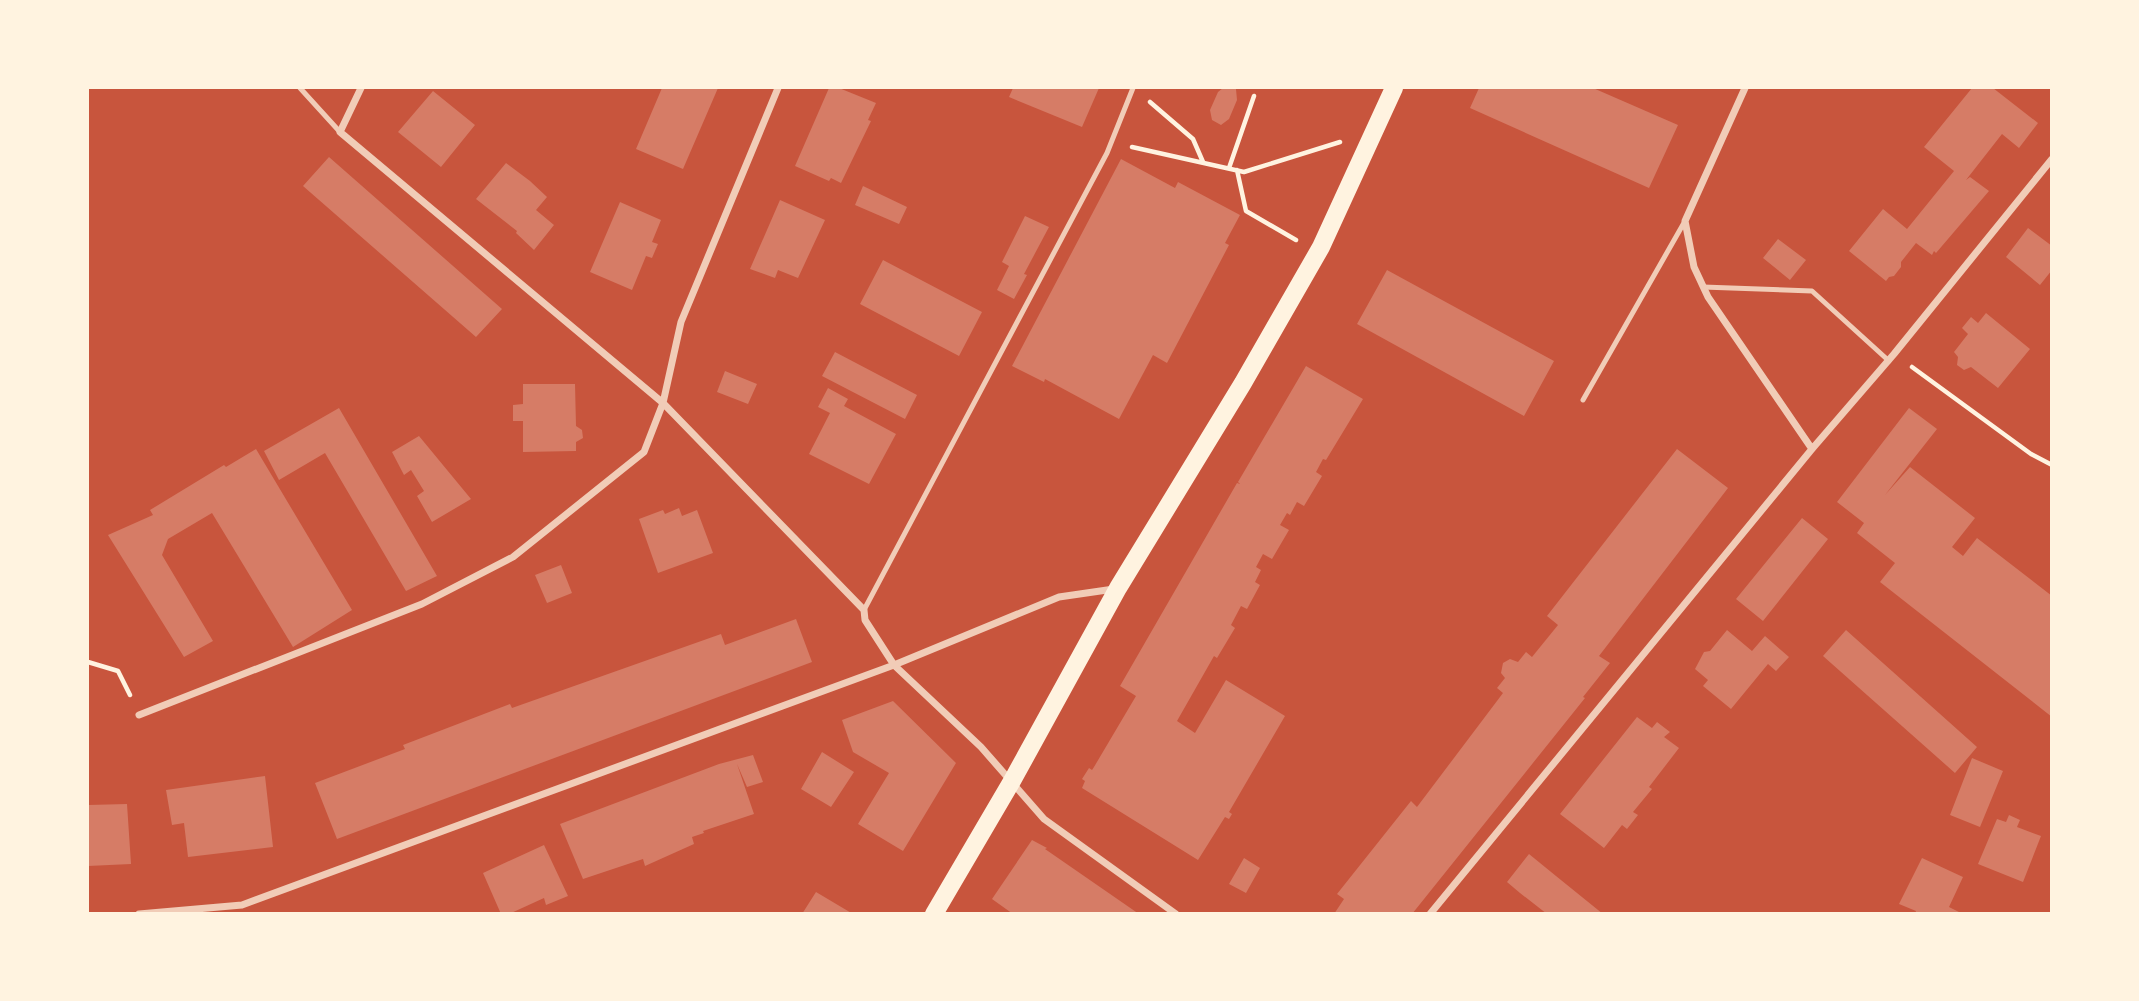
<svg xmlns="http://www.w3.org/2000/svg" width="2139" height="1001" font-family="Arial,sans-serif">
  <rect width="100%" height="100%" fill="#c8553d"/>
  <path fill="#d67c66" d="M 662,88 L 718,88 L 683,169 L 636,149 Z
    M 829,88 L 839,88 L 876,103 L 868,120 L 871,121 L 841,183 L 831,178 L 829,181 L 795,166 Z
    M 1013,88 L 1099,88 L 1082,127 L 1009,97 Z
    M 1223,88 L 1236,89 L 1237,100 L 1229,119 L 1221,125 L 1212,120 L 1210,110 L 1218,92 Z
    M 1479,88 L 1593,88 L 1678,125 L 1649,188 L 1470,108 Z
    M 1972,88 L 1993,88 L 2038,123 L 2019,148 L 2002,134 L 1966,180 L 1970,177 L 1989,191 L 1936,253 L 1934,251 L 1932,255 L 1916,243 L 1901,262 L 1901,267 L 1894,276 L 1889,277 L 1886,281 L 1849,251 L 1883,209 L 1907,229 L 1954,171 L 1924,147 Z
    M 433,91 L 475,125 L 441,167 L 398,132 Z
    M 329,157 L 502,309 L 476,337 L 303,186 Z
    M 1121,159 L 1175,188 L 1178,182 L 1240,215 L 1225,243 L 1229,245 L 1167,363 L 1153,355 L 1119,419 L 1045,379 L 1044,382 L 1012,366 Z
    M 506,163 L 530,181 L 547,197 L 536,210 L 554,225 L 534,250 L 516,233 L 517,231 L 476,199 Z
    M 863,186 L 907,207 L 899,224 L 855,205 Z
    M 780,200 L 825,220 L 798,278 L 778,270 L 775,278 L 750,269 Z
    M 620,202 L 661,220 L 652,242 L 658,244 L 652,258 L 646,256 L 632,290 L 590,272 Z
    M 1025,216 L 1049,227 L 1024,274 L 1027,275 L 1014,299 L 997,290 L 1009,266 L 1002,262 Z
    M 2028,228 L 2052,246 L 2052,270 L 2040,285 L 2006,257 Z
    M 1778,239 L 1806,260 L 1790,280 L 1763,258 Z
    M 883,260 L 982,312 L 959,356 L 860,304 Z
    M 1387,270 L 1554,361 L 1524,416 L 1357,324 Z
    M 1986,313 L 2030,349 L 1998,388 L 1971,367 L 1964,370 L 1957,365 L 1958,357 L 1954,352 L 1968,334 L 1962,328 L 1971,317 L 1978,323 Z
    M 835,352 L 917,395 L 905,419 L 822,376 Z
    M 1306,366 L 1363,399 L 1326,460 L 1323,459 L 1316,472 L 1322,476 L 1304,506 L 1297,502 L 1290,515 L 1287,513 L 1280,525 L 1289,530 L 1272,559 L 1263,554 L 1256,567 L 1261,570 L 1255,582 L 1260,585 L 1247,609 L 1241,606 L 1231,625 L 1235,628 L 1217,658 L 1214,656 L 1177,721 L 1195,733 L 1226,680 L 1285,716 L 1229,812 L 1232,814 L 1229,819 L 1225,817 L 1198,860 L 1082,788 L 1085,781 L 1082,779 L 1089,768 L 1092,770 L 1094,767 L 1136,696 L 1120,686 L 1237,483 L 1240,484 L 1238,482 Z
    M 725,371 L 757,384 L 748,404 L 717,392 Z
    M 523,384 L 575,384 L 576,426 L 582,430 L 583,438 L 576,442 L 576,451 L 523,452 L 523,421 L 513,421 L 513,405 L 523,404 Z
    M 828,388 L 848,399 L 844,406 L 896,434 L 869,484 L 809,454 L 830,413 L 818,407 Z
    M 339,408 L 437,576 L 406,591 L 325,453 L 279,480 L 264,451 Z
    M 1909,408 L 1937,429 L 1885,495 L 1910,467 L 1975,518 L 1952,547 L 1963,556 L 1977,538 L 2052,596 L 2052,717 L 1880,582 L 1895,563 L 1857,533 L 1864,523 L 1837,502 Z
    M 419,436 L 471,499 L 432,522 L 417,496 L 424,491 L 411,470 L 404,475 L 392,452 Z
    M 256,449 L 352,610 L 293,647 L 212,513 L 168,539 L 162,555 L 213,641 L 184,657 L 108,535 L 153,515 L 150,510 L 224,465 L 226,467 Z
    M 1677,449 L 1728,488 L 1599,656 L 1610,663 L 1583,697 L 1585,698 L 1412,914 L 1334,914 L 1344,899 L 1337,894 L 1411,801 L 1417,807 L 1503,693 L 1497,688 L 1505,678 L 1501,673 L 1503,663 L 1510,659 L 1518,662 L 1526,652 L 1532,657 L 1558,625 L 1547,616 Z
    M 679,508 L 682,516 L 697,510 L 713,553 L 658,573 L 639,519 L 663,510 L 665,514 Z
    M 1802,518 L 1828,539 L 1763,621 L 1736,599 Z
    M 561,565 L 572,593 L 547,603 L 535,575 Z
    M 796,619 L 812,662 L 337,839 L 315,783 L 405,749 L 403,745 L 510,704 L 512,708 L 721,634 L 725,645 Z
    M 1727,630 L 1752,651 L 1765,636 L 1789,657 L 1776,671 L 1768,664 L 1731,709 L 1703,686 L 1708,680 L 1695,669 L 1704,652 L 1710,651 Z
    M 1846,630 L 1977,747 L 1955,773 L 1823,656 Z
    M 893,701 L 956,763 L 903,851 L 858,824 L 889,773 L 853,752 L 842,720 Z
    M 1637,717 L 1652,728 L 1657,722 L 1670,732 L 1664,737 L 1679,748 L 1649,787 L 1652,789 L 1633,812 L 1638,815 L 1627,829 L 1622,825 L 1604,848 L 1560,814 Z
    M 822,752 L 854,772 L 831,807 L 801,789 Z
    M 753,755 L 763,782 L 747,787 L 737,764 L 754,814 L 703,831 L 704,833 L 692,837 L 694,844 L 645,866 L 643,859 L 583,879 L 560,824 L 719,764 Z
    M 1972,758 L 2003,771 L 1980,827 L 1950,815 Z
    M 265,776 L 273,847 L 188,857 L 184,823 L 172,825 L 166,790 Z
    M 127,804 L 131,864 L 88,866 L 88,805 Z
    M 2009,815 L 2020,820 L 2017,827 L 2041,836 L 2023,882 L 1978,864 L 1997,819 L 2006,822 Z
    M 1032,840 L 1047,848 L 1045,849 L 1139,914 L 1013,914 L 992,899 Z
    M 544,845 L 568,896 L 546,905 L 544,898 L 509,914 L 501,914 L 483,873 Z
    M 1529,854 L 1556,876 L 1603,914 L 1547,914 L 1520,893 L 1507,882 Z
    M 1244,858 L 1260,868 L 1246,893 L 1229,884 Z
    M 1922,858 L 1963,877 L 1949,907 L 1963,914 L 1915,914 L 1916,911 L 1899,904 Z
    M 816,892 L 853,914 L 802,914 Z"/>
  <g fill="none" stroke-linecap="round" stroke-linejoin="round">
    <path stroke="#fff3e0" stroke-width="4.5" d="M 1150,102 L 1193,139 L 1203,162
      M 1132,147 L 1244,172 L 1340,142
      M 1229,168 L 1254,96
      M 1237,170 L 1246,211 L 1296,240
      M 1912,367 L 2031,454 L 2052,465
      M 88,662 L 118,671 L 130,695"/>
    <path stroke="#f1ccb7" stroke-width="5" d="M 300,88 L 340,132
      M 1703,287 L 1812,291 L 1889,361
      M 1583,400 L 1685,221
      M 864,610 L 1107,153 L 1133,88"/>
    <path stroke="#f1ccb7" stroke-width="7" d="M 361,88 L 340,132 L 663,403 L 864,610 L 865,620 L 894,665 L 981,747 L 1044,819 L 1176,914
      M 1745,88 L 1685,221 L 1694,267 L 1708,297 L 1812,449
      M 139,715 L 422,604 L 513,557 L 644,452 L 663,403 L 681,322 L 778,88
      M 139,914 L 242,905 L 894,665 L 1059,597 L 1114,589
      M 1430,914 L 1812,449 L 1894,354 L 2052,159"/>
    <path stroke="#fff3e0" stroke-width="18" d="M 934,914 L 1012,781 L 1118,588 L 1243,383 L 1321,247 L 1394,88"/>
  </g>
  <rect width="2139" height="1001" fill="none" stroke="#fff3e0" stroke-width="178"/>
</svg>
